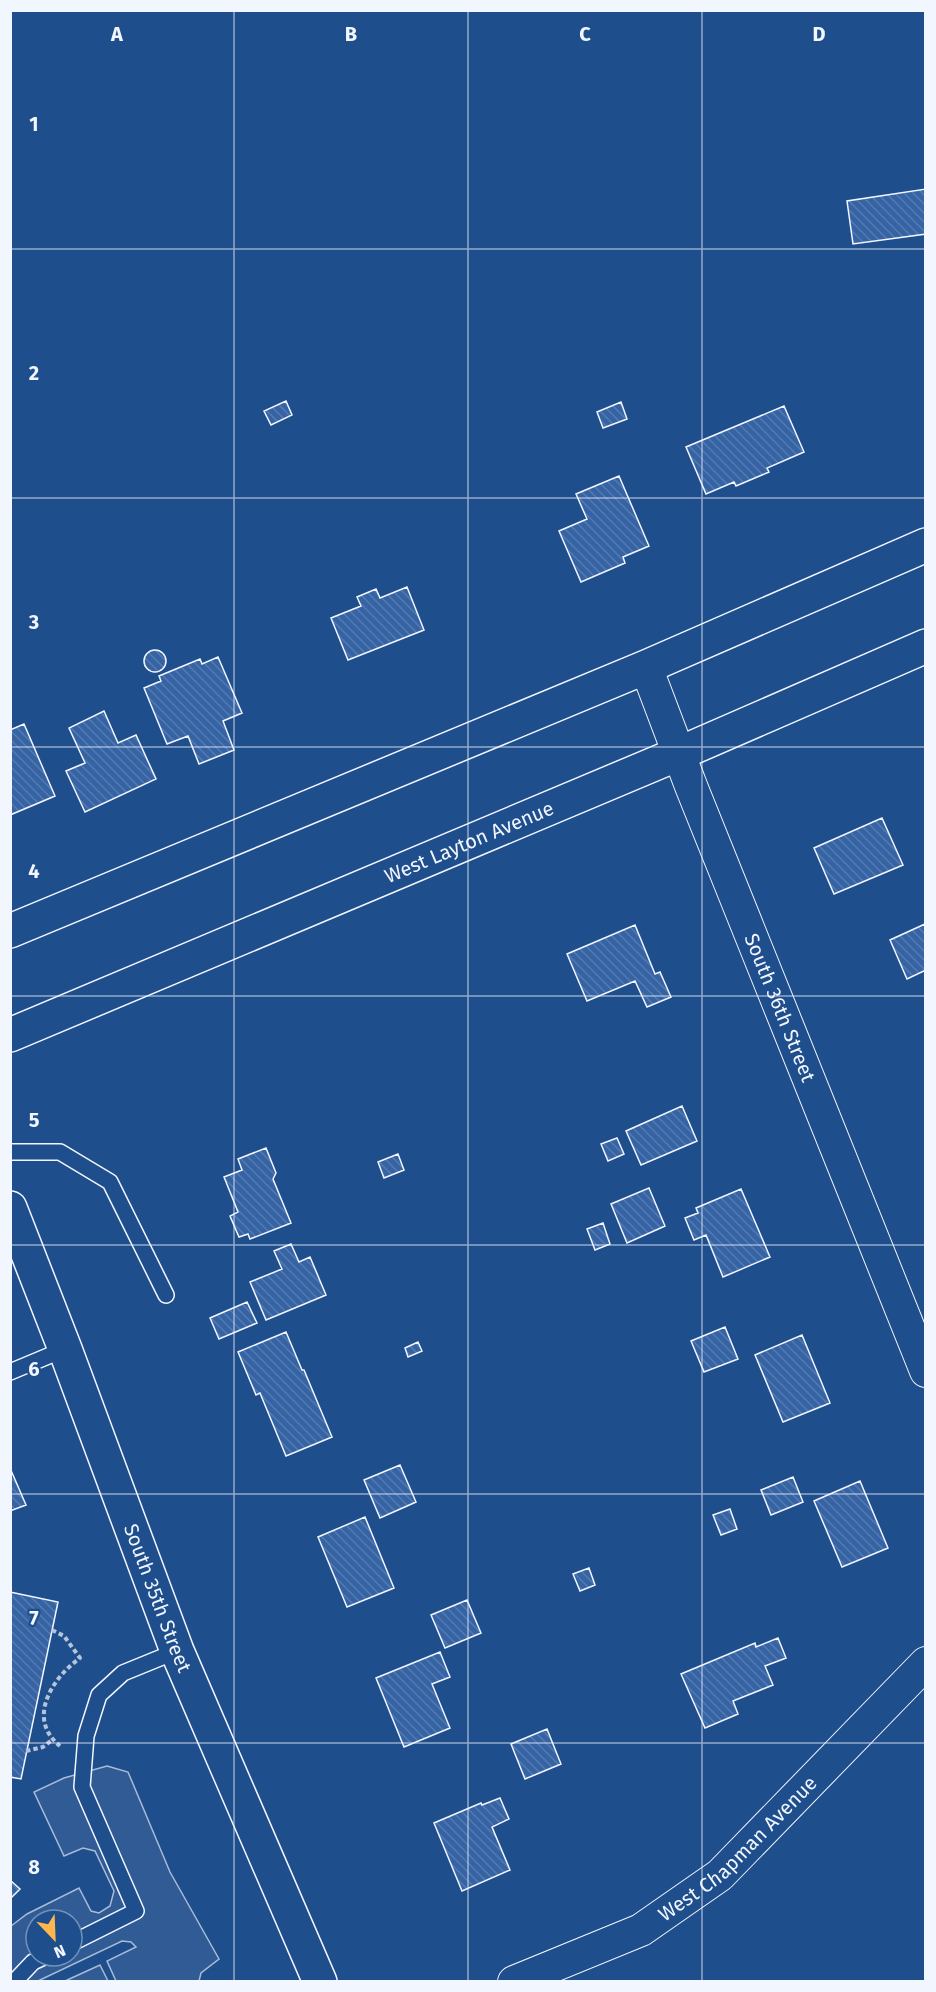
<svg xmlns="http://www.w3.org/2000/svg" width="936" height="1992" font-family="'Fira Sans',sans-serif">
  <defs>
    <pattern id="building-back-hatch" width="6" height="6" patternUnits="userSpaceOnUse" patternTransform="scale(1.5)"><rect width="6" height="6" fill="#3563a3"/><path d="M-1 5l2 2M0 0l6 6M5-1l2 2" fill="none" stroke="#537ab1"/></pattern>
  </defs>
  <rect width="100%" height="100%" fill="#1f4e8c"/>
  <path fill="#305b95" stroke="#a8bbd7" stroke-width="1.5" fill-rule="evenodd" d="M 107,1766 L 128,1772 L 170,1872 L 219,1959 L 201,1973 L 199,1981 L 116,1981 L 107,1961 L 136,1947 L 131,1942 L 122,1941 L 38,1981 L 11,1982 L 11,1926 L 27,1914 L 79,1888 L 91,1911 L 99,1913 L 110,1906 L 114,1891 L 95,1851 L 83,1848 L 64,1856 L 34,1792 L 64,1778 ZM 36,1920 L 72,1920 L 72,1956 L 36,1956 Z
    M 100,1965 L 108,1981 L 65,1981 Z"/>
  <path fill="url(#building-back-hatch)" stroke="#f2f6ff" stroke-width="1.5" d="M 926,189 L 926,234 L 853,244 L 847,201 Z
    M 286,401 L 292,415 L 271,425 L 264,411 Z
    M 621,402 L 627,419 L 603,428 L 597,412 Z
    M 784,406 L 804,452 L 767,468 L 769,472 L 736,486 L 734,482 L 706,494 L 686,447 Z
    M 619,476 L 649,546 L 623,557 L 625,563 L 581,582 L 559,531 L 587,519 L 576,494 Z
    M 407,587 L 424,630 L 348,660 L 331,618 L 361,606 L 357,597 L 376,589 L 380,598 Z
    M144 661a11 11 0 1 1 22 0a11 11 0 1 1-22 0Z
    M 218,657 L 242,713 L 223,721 L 234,750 L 199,764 L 188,736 L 167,744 L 144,688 L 161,681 L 159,676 L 200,659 L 202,664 Z
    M 104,711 L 118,743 L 136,735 L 156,779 L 85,812 L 66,771 L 85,763 L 69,728 Z
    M 24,724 L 55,796 L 10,815 L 10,730 Z
    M 882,818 L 903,865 L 834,894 L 814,848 Z
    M 925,924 L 926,970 L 907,979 L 890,940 Z
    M 635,925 L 655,974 L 660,972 L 671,997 L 647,1007 L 635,981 L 587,1001 L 567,954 Z
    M 682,1106 L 697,1141 L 641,1165 L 626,1131 Z
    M 617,1138 L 624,1154 L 608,1161 L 601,1144 Z
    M 266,1148 L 276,1173 L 273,1179 L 291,1223 L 250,1239 L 248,1234 L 239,1237 L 230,1216 L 238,1212 L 224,1177 L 242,1170 L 238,1159 Z
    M 398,1154 L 404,1170 L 384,1178 L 378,1162 Z
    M 649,1188 L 665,1226 L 627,1243 L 611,1204 Z
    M 741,1189 L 770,1257 L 723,1277 L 706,1235 L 694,1240 L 685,1218 L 698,1213 L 696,1208 Z
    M 603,1223 L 610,1244 L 595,1250 L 587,1229 Z
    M 291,1244 L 299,1262 L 310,1257 L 326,1295 L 266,1320 L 250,1282 L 282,1269 L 274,1251 Z
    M 247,1302 L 257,1323 L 219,1339 L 210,1318 Z
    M 725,1327 L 738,1359 L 704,1372 L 691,1341 Z
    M 286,1332 L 302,1370 L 304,1370 L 332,1437 L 286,1456 L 260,1393 L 256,1395 L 238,1352 Z
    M 802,1335 L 830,1403 L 783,1422 L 755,1355 Z
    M 418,1342 L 422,1351 L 408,1357 L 405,1348 Z
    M 400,1465 L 416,1502 L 380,1518 L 364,1480 Z
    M 10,1468 L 26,1505 L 10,1511 Z
    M 793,1477 L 803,1502 L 771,1515 L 761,1490 Z
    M 860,1481 L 888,1548 L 842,1567 L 814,1501 Z
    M 730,1509 L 737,1529 L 721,1535 L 713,1515 Z
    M 365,1517 L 394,1588 L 347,1607 L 318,1537 Z
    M 589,1568 L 595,1585 L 580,1591 L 573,1574 Z
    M 10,1592 L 58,1602 L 21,1779 L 10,1777 Z
    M 467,1600 L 481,1633 L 445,1648 L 431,1615 Z
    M 778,1638 L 786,1658 L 765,1666 L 773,1685 L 733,1701 L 738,1714 L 705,1728 L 681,1674 L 755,1643 L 756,1647 Z
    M 440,1652 L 450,1677 L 432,1684 L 450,1728 L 404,1747 L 376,1678 Z
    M 547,1729 L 561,1764 L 525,1779 L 511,1744 Z
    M 500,1798 L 509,1819 L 492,1827 L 510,1870 L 462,1891 L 434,1823 L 481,1803 L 482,1805 Z
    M 10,1880 L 20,1889 L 10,1899 Z"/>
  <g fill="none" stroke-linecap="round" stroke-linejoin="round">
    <g stroke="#f2f6ff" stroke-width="18">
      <path id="service" d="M 10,1152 L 60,1152 L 110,1182 L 166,1295
        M 10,1372 L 65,1349
        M 72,1943 L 136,1911 L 82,1787 L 86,1736 L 99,1695 L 123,1673 L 177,1651
        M 14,1982 L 33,1962 L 46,1956"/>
    </g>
    <g stroke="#f2f6ff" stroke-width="34">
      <g id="minor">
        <path id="s1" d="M 646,667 L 691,786 L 926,1371"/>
        <path id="s2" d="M 514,1982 L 641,1930 L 720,1875 L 926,1663"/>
      </g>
    </g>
    <g stroke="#f2f6ff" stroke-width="36">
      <g id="tertiary">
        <path id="s3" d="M 10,1208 L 65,1349 L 177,1651 L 320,1982"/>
      </g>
    </g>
    <g stroke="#f2f6ff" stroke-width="36">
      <g id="secondary">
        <path d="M 10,931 L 646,667 L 926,545"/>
        <path id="s4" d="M 10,1035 L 678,754 L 926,646"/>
      </g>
    </g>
    <path stroke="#b3c4dc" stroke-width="4" stroke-dasharray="4.5 3" stroke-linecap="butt" d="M 52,1630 L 64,1636 L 80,1658 C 52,1678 26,1719 60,1746
      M 26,1751 L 43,1747 L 52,1740"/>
    <use href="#service" stroke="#1f4e8c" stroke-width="15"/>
    <use href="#minor" stroke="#1f4e8c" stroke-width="32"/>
    <use href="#tertiary" stroke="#1f4e8c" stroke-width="33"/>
    <use href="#secondary" stroke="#1f4e8c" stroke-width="33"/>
  </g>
  <path fill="none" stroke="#f2f6ff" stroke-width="1.5" stroke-opacity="0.55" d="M 234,10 L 234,1982M 468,10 L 468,1982M 702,10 L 702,1982M 10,249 L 926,249M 10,498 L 926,498M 10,747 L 926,747M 10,996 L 926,996M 10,1245 L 926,1245M 10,1494 L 926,1494M 10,1743 L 926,1743"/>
  <g text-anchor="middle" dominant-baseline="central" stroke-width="4.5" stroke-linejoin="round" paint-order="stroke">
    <g font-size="20" fill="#f2f6ff" stroke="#1f4e8c">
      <text stroke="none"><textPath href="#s4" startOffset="498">West Layton Avenue</textPath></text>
      <text stroke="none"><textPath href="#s1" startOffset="366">South 36th Street</textPath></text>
      <text stroke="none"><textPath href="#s3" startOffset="417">South 35th Street</textPath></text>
      <text stroke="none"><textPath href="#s2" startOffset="264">West Chapman Avenue</textPath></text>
    </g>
  </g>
  <g font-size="20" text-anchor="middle" font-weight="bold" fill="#f2f6ff" stroke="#1f4e8c" stroke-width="4.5" stroke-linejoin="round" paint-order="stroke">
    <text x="117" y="41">A</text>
    <text x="351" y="41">B</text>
    <text x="585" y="41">C</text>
    <text x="819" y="41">D</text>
    <text x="34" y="131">1</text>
    <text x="34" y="380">2</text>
    <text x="34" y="629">3</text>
    <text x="34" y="878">4</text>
    <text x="34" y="1127">5</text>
    <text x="34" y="1376">6</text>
    <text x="34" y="1625">7</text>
    <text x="34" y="1874">8</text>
  </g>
  <rect width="936" height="1992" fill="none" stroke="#f2f6ff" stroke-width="24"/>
  <g transform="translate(54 1938) rotate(157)"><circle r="28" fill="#1f4e8c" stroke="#7391ba" stroke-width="1.5"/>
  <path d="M0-4.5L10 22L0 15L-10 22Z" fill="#ffb74d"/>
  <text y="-9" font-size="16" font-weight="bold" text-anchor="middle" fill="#f2f6ff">N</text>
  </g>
</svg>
